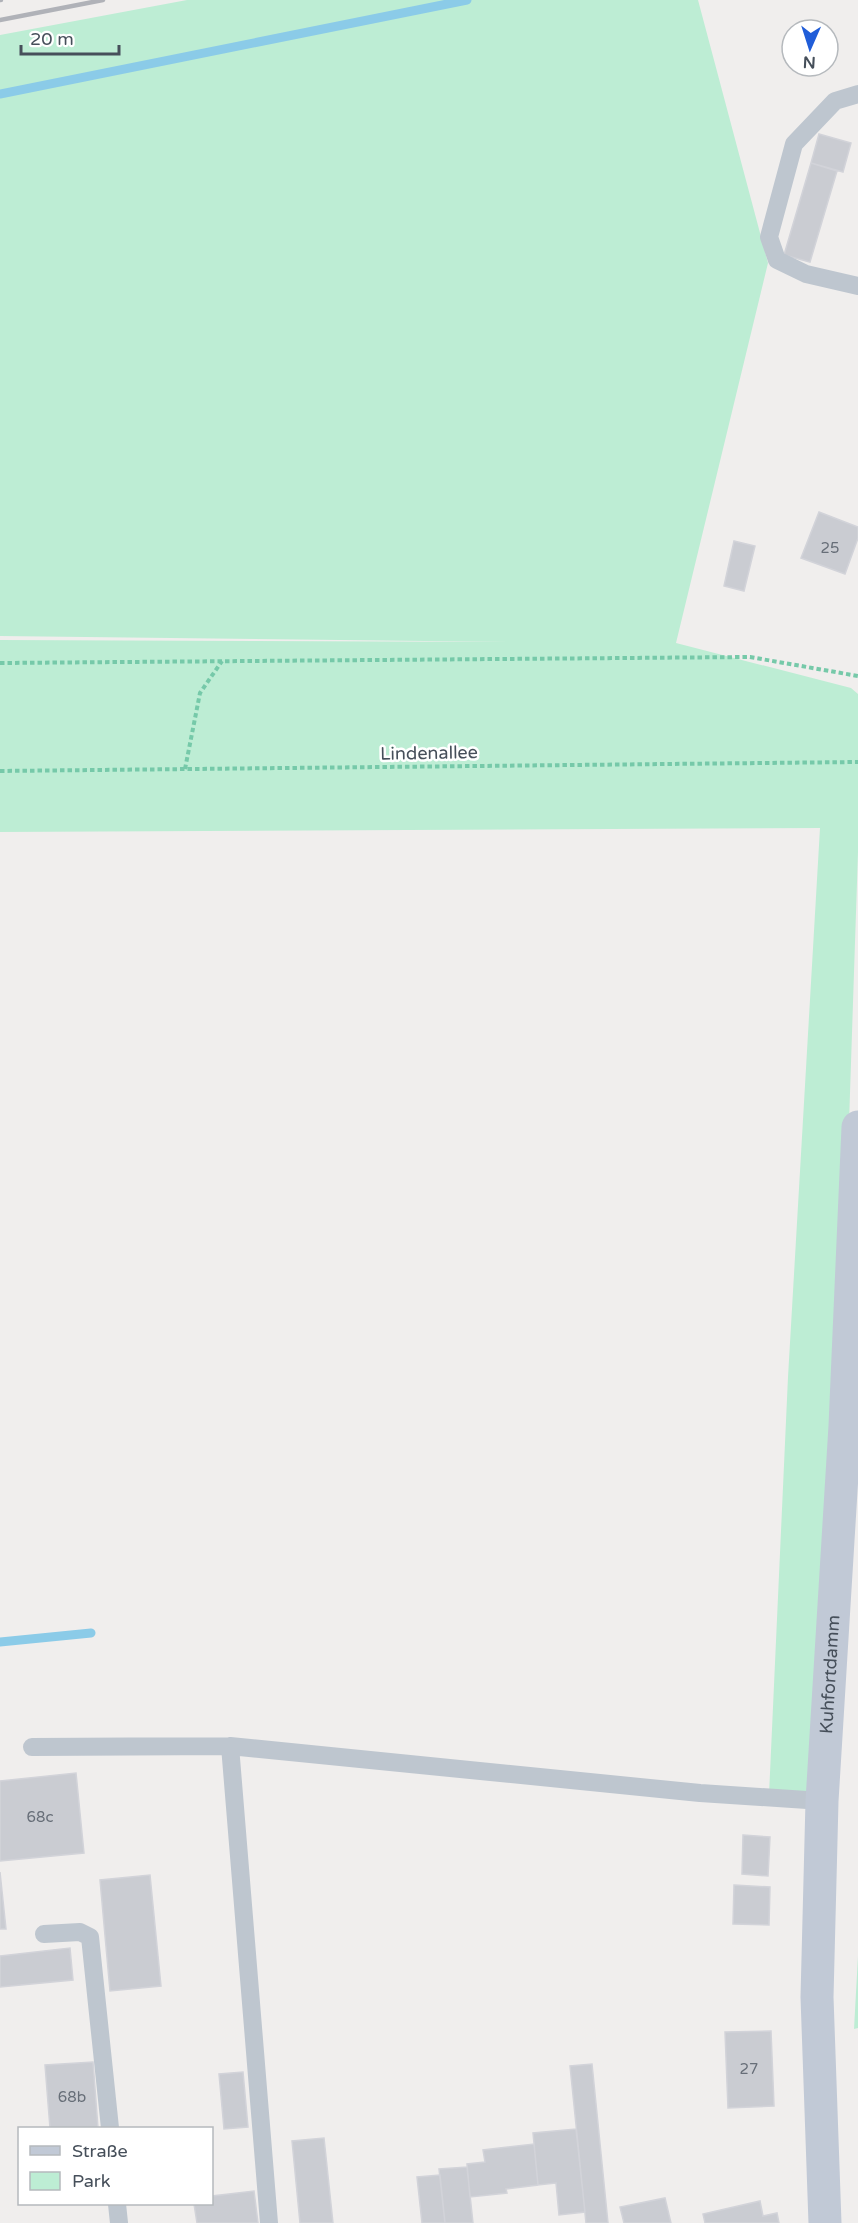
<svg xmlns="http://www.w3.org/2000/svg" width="858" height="2223" font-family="'Varela Round',sans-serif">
  <rect width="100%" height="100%" fill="#f0eeed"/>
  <path fill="#bdedd4" d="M 187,0 L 698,0 L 768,263 L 676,643 L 851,688 L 858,694 L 858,852 L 839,1425 L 814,1798 L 769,1795 L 788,1377 L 820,828 L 0,832 L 0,640 L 510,642 L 0,636 L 0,35 Z
    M 858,1956 L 858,2028 L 854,2029 Z"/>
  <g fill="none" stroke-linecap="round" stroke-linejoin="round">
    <path stroke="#8bcbe8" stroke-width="9" d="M 0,94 L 467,0
      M 0,1642 L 91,1633"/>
  </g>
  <path fill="#caccd2" stroke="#d2d3d9" stroke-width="1.5" d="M 819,134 L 851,143 L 843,172 L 811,163 Z
    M 811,163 L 837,171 L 810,262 L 784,255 Z
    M 819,512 L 858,527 L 858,538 L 845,574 L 801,558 Z
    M 734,541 L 755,546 L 744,591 L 724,586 Z
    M 76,1773 L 84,1853 L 0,1861 L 0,1781 Z
    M 743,1835 L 770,1837 L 768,1876 L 742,1874 Z
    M 0,1872 L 6,1929 L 0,1929 Z
    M 150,1875 L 161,1986 L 110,1991 L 100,1880 Z
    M 734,1885 L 770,1887 L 769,1925 L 733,1924 Z
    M 70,1948 L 73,1980 L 0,1987 L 0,1956 Z
    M 771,2031 L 774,2106 L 728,2108 L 725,2032 Z
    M 93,2062 L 98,2128 L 50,2128 L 45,2065 Z
    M 592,2064 L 608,2223 L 586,2223 L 570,2066 Z
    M 243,2072 L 248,2127 L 224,2129 L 219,2074 Z
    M 576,2129 L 585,2212 L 559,2215 L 556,2183 L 538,2185 L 533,2133 Z
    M 324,2138 L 333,2223 L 300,2223 L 292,2141 Z
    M 534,2144 L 538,2185 L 506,2189 L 507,2193 L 470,2197 L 467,2164 L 485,2162 L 483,2150 Z
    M 467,2167 L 473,2223 L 445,2223 L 439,2169 Z
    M 440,2175 L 445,2223 L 422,2223 L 417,2177 Z
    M 254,2191 L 258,2223 L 197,2223 L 194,2204 L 212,2204 L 212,2196 Z
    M 665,2198 L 671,2223 L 624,2223 L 620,2207 Z
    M 760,2201 L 763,2216 L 777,2213 L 779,2223 L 705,2223 L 703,2214 Z"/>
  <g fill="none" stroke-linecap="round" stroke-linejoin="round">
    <path stroke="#76c9a9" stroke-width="4" stroke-dasharray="4.5 3" stroke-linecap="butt" d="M 0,663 L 750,657 L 858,676
      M 185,769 L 200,693 L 222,661
      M 0,771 L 858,762"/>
    <path stroke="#bec6cf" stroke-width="18" d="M 858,94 L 835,101 L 794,144 L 769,237 L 777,260 L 806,274 L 858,286
      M 230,1746 L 269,2223
      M 32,1747 L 230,1746 L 700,1793 L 822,1801
      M 44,1934 L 80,1932 L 90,1937 L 110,2128
      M 117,2204 L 119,2223"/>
    <path stroke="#c1c9d6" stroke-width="33" id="s1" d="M 825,2223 L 817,1997 L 822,1801 L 845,1426 L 858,1127"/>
    <path stroke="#b0b2b8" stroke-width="4.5" d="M 0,0 L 1,0
      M 0,20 L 103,0"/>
  </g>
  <g text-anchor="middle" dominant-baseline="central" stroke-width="5" stroke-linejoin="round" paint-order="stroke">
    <g font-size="15" fill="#676e78">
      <text x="830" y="548">25</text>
      <text x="40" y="1817">68c</text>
      <text x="749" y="2069">27</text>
      <text x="72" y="2097">68b</text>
    </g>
    <g font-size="18" fill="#464f5a" stroke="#fff">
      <text transform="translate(429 753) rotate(-1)">Lindenallee</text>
      <text stroke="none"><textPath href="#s1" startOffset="549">Kuhfortdamm</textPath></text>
    </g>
  </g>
  <rect x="18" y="2127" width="195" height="78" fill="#ffffff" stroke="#b5b9bd" stroke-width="1.5"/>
  <rect x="30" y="2146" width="30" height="9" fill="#c1c9d6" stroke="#b5b9bd" stroke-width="1.5"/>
  <text x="72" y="2157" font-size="18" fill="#464f5a">Straße</text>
  <rect x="30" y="2172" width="30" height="18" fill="#bdedd4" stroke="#b5b9bd" stroke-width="1.5"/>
  <text x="72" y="2187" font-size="18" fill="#464f5a">Park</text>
  <g transform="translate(810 48) rotate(183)"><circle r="28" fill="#ffffff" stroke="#b5b9bd" stroke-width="1.5"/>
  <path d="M0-4.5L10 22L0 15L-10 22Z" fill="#205dd8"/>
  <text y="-9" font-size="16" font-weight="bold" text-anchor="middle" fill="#464f5a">N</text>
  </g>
  <path d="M21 45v9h98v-9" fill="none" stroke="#464f5a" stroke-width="3"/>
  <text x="30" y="45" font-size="18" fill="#464f5a" stroke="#ffffff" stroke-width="4.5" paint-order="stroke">20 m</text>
</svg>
